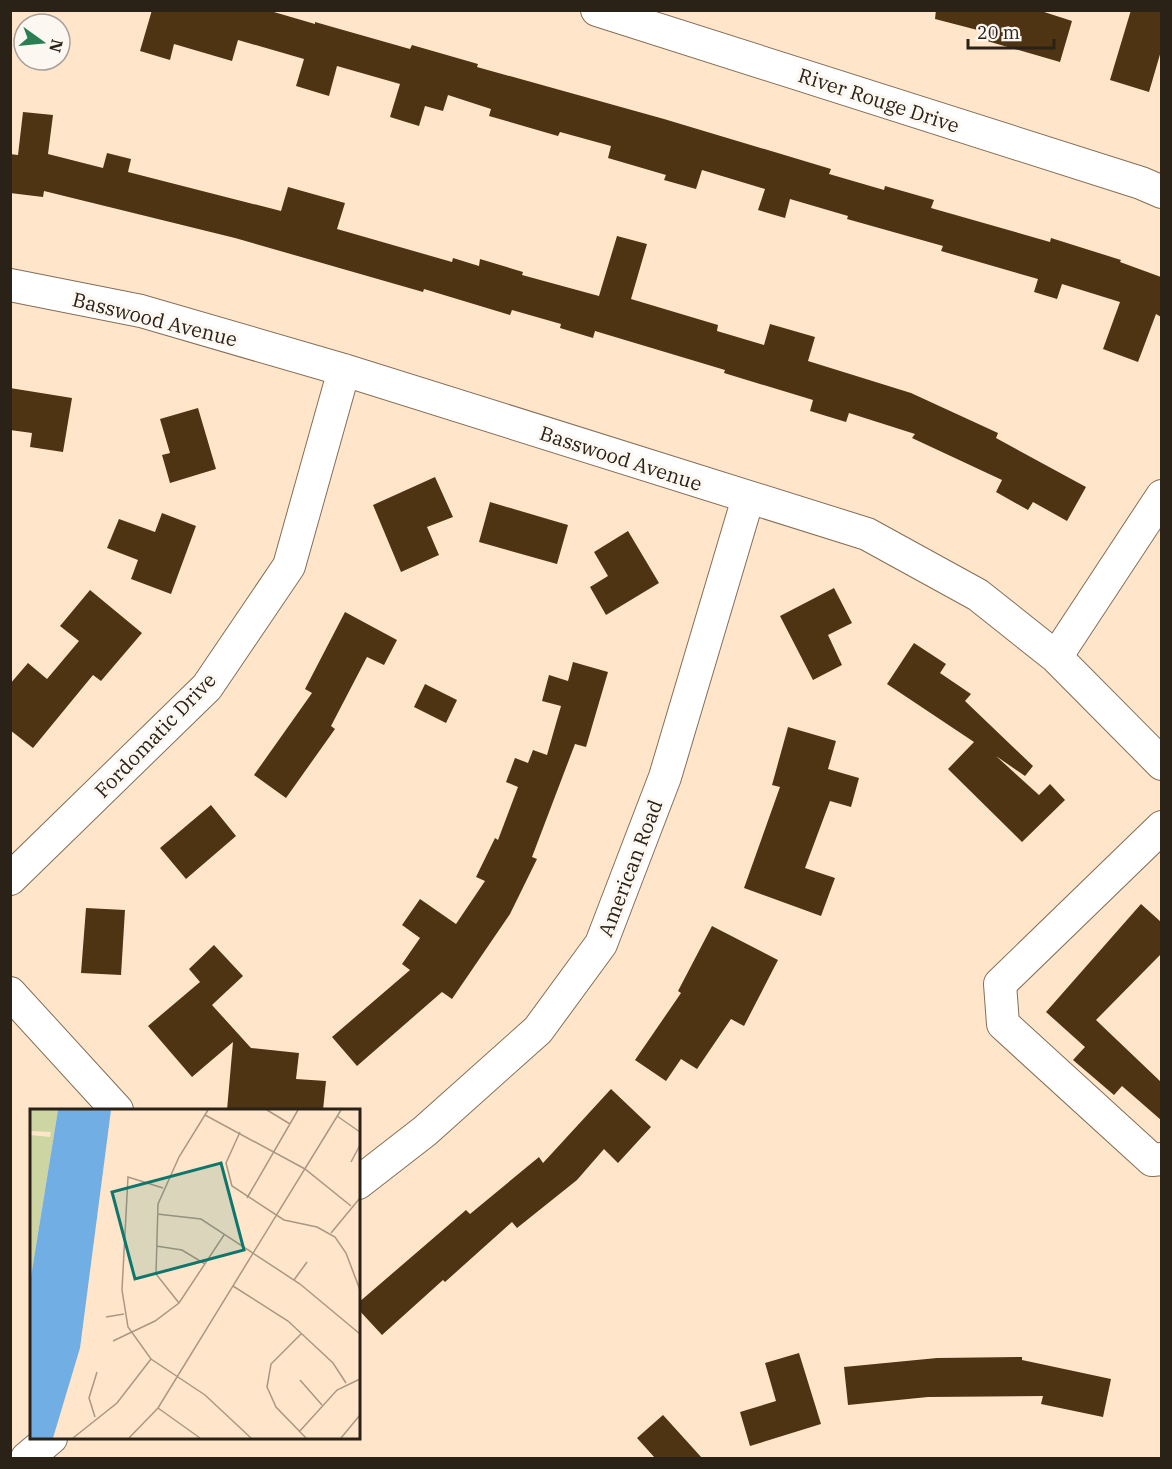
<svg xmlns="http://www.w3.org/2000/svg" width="1172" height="1469" font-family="'IBM Plex Serif',serif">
  <rect width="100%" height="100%" fill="#ffe6cb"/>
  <path fill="#4f3413" d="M 152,10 L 267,10 L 315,24 L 315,22 L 410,49 L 412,45 L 478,64 L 477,67 L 664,119 L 831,169 L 829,174 L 884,190 L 885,186 L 934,200 L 931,208 L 1050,242 L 1051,238 L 1121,260 L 1120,262 L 1161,277 L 1161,317 L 1156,314 L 1138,362 L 1103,349 L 1120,302 L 1062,284 L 1057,299 L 1034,292 L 1038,279 L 941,251 L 943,246 L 847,219 L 848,216 L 790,199 L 785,218 L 758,210 L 765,189 L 702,170 L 696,189 L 664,180 L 666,175 L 608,158 L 611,146 L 560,132 L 558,136 L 489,116 L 491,109 L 448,95 L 443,111 L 425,106 L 419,126 L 390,117 L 400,84 L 337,66 L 329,96 L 296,86 L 304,59 L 238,40 L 232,61 L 174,44 L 170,60 L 140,51 Z
    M 936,10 L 1038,10 L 1072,21 L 1060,62 L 987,41 L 989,33 L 935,19 Z
    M 1131,10 L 1161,10 L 1161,51 L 1149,92 L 1110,80 Z
    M 23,112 L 53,115 L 48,154 L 103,168 L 107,153 L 131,159 L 128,172 L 281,211 L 288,187 L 345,203 L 337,229 L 452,262 L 453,258 L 479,266 L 480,259 L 523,272 L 522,275 L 599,296 L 617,236 L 647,244 L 631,299 L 718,325 L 717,331 L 764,345 L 770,324 L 815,337 L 808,361 L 911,393 L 998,433 L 996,438 L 1086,487 L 1067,521 L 1033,502 L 1028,510 L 996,492 L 1002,480 L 912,438 L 915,434 L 849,413 L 846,422 L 810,411 L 813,400 L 724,373 L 725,370 L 595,331 L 593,338 L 560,328 L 561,324 L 512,310 L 510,315 L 424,289 L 423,292 L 235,238 L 44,191 L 43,197 L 10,193 L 10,154 L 18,155 Z
    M 10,388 L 72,398 L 63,452 L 30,447 L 32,433 L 10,430 Z
    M 198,408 L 216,469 L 170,483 L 162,455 L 170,453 L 160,419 Z
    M 435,477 L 453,517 L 427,527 L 439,555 L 401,572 L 373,505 Z
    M 490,502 L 568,525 L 557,564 L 479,542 Z
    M 162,513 L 196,526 L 171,594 L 131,579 L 138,560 L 107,548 L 119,519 L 155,532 Z
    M 628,531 L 659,583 L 606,615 L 590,587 L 608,576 L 594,552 Z
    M 834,588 L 852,623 L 828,635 L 842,665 L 813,680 L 780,616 Z
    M 90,590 L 142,633 L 101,681 L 93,675 L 33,748 L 10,730 L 10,684 L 28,663 L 47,679 L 79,641 L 60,626 Z
    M 345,612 L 397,640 L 384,665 L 367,657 L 331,726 L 335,729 L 286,798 L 254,775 L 312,693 L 305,689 Z
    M 914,643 L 946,664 L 940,673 L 971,694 L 965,701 L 1033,766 L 1025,776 L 996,756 L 1039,795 L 1050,784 L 1065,800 L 1022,842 L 948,769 L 974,742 L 887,684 Z
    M 573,662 L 608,672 L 586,747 L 575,744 L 532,857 L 537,859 L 510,914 L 452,999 L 442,992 L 357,1066 L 332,1037 L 410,970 L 402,964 L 420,938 L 402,925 L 420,899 L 456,924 L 485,881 L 476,877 L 495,838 L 498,840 L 518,787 L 506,782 L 515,758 L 528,763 L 533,750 L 547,755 L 561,706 L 542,701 L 549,675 L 568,681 Z
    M 425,684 L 457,700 L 446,723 L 414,707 Z
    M 788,727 L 836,741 L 828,769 L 859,778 L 851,807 L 830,801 L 805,868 L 835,878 L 821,916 L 744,888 L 780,787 L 772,785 Z
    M 211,805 L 236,836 L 186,879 L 160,848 Z
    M 1141,904 L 1161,922 L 1161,954 L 1096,1020 L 1161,1082 L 1161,1120 L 1122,1086 L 1114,1095 L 1073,1060 L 1085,1047 L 1046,1012 Z
    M 86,908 L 125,910 L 121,975 L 81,973 Z
    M 712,926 L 778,960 L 744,1026 L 731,1019 L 697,1069 L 681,1059 L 666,1081 L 635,1060 L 681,993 L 678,991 Z
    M 214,945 L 243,976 L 212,1005 L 251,1048 L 299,1053 L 296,1079 L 326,1081 L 323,1110 L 227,1110 L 233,1042 L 192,1077 L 148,1026 L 200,982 L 189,969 Z
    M 611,1089 L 651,1127 L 618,1163 L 604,1149 L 577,1180 L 517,1228 L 512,1222 L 445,1282 L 443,1280 L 382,1335 L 358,1309 L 358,1303 L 466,1210 L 470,1214 L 539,1157 L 543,1163 Z
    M 799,1353 L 821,1424 L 750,1446 L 740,1412 L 776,1401 L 765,1363 Z
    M 1022,1357 L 1022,1360 L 1111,1379 L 1103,1417 L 1041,1404 L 1043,1396 L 928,1397 L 848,1405 L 844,1367 L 937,1358 Z
    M 663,1415 L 702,1458 L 655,1458 L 637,1438 Z"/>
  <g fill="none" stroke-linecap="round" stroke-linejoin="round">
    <g stroke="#846e56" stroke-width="34">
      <path id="minor" d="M 597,10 L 1141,183 L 1162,192
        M 10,285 L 141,311 L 344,370 L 867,534 L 978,595 L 1056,657 L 1162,764
        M 1056,657 L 1162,496
        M 1162,827 L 1000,984 L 1003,1024 L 1152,1160 L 1162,1159
        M 10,879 L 207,687 L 289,566 L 344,370
        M 10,993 L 117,1110
        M 358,1183 L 425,1131 L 538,1030 L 601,944 L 665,777 L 748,498
        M 27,1458 L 51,1438"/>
    </g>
    <use href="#minor" stroke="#fff" stroke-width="32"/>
  </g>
  <g text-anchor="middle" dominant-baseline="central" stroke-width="6" stroke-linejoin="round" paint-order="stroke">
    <g font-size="20" fill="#2a2117" stroke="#fcf7f1">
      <text transform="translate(879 100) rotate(18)">River Rouge Drive</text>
      <text transform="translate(155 319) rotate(14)">Basswood Avenue</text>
      <text transform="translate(621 458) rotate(18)">Basswood Avenue</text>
      <text transform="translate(155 735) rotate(-46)">Fordomatic Drive</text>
      <text transform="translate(630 868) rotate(-69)">American Road</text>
    </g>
  </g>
  <g transform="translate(30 1109)">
    <rect width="330" height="330" fill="#ffe6cb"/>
    <path d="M 0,1 L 28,1 L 0,174 L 0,26 L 20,28 L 21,23 L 0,22 Z" fill="#cdd5a2"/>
    <path d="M 28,1 L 81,1 L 50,239 L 23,329 L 0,329 L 0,174 Z" fill="#71aee4"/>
    <path fill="none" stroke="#aa9783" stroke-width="1.5" d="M 237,1 L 260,15M 175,6 L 275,60 L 321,97M 307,7 L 330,23M 210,23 L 196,54 L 202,77 L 254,111 L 287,118 L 305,128 L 316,144 L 330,181M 321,53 L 330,36M 133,79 L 98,68 L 92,181 L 98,218 L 121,250 L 175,286 L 221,329M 217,89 L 268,1M 127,105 L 171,110 L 270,175 L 330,225M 301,124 L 330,89M 126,137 L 152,141 L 175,155M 264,171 L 277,153M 203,177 L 258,212 L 303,254 L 316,274M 149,194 L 126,165 L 128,95 L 149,48 L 178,1M 76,208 L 94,205M 271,225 L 241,255 L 237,278 L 246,298 L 276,329M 83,232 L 125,212 L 149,194 L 194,126M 270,271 L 292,296M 128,299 L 170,329M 65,308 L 59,289 L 67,263M 269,323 L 307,281 L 330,270M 43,329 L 87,294 L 121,250M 99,329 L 128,299 L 311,1M 311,329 L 330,306"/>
    <path fill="#0f766e" fill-opacity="0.15" stroke="#0f766e" stroke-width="3" d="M 191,54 L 214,141 L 105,170 L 82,83 Z"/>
    <rect width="330" height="330" fill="none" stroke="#2a2117" stroke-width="3"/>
  </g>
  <rect width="1172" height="1469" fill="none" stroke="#2a2117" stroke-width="24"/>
  <g transform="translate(42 42) rotate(105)"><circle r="28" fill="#fcf7f1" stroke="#a8a19a" stroke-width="1.5"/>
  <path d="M0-4.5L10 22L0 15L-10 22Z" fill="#2a7f52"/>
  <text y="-9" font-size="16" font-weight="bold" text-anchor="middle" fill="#2a2117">N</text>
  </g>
  <path d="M968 39v9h86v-9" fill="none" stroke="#2a2117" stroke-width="3"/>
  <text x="977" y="39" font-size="18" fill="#2a2117" stroke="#fcf7f1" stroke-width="4.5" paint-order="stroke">20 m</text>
</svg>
